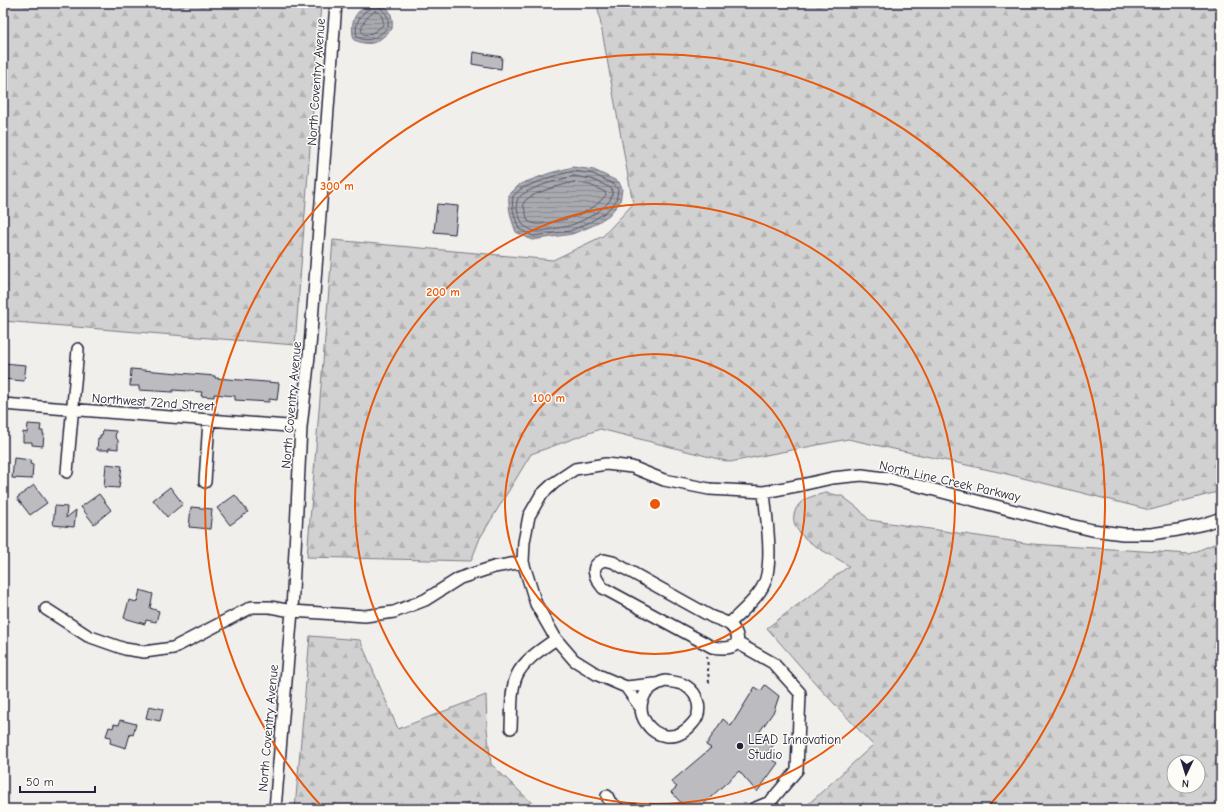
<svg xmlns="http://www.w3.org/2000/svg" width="1224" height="812" font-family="'Comic Neue',sans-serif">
  <defs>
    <pattern id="forest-firs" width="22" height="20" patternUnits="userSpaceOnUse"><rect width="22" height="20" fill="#d2d1d1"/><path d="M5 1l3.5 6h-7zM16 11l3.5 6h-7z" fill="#b4b3b4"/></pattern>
    <pattern id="water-rules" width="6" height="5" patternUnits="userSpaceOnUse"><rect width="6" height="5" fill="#a9a9b0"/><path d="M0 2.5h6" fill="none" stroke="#898990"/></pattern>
  </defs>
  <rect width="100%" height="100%" fill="#f0efec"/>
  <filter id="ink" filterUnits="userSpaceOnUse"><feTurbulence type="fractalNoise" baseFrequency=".025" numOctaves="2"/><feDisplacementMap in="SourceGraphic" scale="8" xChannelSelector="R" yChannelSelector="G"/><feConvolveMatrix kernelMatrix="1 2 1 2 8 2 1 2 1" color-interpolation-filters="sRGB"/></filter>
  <g filter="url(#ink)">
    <path fill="url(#forest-firs)" stroke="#7a7a86" fill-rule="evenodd" d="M 3,3 L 321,3 L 295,345 L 3,321 Z
      M 597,3 L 1221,3 L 1221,491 L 1150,510 L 1003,473 L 848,439 L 730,462 L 600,429 L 531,454 L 480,538 L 471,561 L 307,557 L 333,240 L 553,260 L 603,236 L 633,204 Z
      M 826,493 L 842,496 L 858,508 L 869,520 L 1032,544 L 1190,554 L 1221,541 L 1221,809 L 803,809 L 873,745 L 816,684 L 767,628 L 849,566 C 833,554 782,536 796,509 C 802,497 814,496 826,493 ZM 1174,762 L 1198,762 L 1198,786 L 1174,786 Z
      M 310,636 L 360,640 L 398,729 L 486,695 L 487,729 L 491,764 L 538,809 L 295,809 Z"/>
    <path fill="url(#water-rules)" stroke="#737381" d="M 370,4 C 373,4 379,3 382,4 C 392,9 393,20 392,29 C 378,41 374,48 354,40 C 350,23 353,12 370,4 Z
      M 573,167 L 594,170 L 619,182 L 622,189 L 620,202 L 609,215 L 592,226 L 572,234 L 532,240 L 516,232 C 511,219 508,208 509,195 L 520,184 L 550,173 Z"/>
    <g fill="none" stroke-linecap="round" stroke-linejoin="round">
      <path stroke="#58586a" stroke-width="1" d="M 372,3 L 371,7 C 360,15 354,22 357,37 C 370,44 379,36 388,27 C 390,10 380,13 379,3
        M 375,11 C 381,13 384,18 383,25 C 359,47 353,26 375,11 Z
        M 574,171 L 593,174 L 615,185 L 618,190 L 616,201 L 606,212 L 590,222 L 570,231 L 533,236 L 519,229 C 515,218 511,207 513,196 L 522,188 L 551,177 Z
        M 574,176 L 591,179 L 611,188 C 620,204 580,223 568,226 C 563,227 539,232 534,231 C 531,230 526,227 523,225 C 520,218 515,208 517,201 C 520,189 563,179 574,176 Z
        M 574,182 L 590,185 L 605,192 L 606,195 C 592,212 572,219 552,222 C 542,224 536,226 528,221 L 523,204 C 527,193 563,185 574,182 Z"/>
    </g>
    <path fill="#bcbcc0" stroke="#22223b" d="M 473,52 L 502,57 L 501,69 L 472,64 Z
      M 437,204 L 458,206 L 455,234 L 434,232 Z
      M 3,363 L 26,365 L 24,381 L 3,379 Z
      M 131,369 L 215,376 L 215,378 L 279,383 L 277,400 L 269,399 L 269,402 L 235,400 L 235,396 L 214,394 L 214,397 L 201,396 L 202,392 L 173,390 L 173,392 L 139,390 L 139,386 L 130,386 Z
      M 28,424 L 41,425 L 40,431 L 43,431 L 43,434 L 44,434 L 43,446 L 32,445 L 32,442 L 23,442 L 23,432 L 27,433 Z
      M 103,430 L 116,431 L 115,437 L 118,440 L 118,449 L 109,448 L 109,450 L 97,450 L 98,438 L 100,438 L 100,435 L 102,435 Z
      M 14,458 L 31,460 L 30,464 L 33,465 L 32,479 L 12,478 Z
      M 106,464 L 122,466 L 119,488 L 104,487 Z
      M 34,485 L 47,503 L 30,515 L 17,498 Z
      M 170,487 L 183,504 L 167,517 L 153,500 Z
      M 99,494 L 111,510 L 94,524 L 81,507 Z
      M 235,495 L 248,512 L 230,525 L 217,508 Z
      M 55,506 L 67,507 L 66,518 L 76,510 L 74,527 L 53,525 Z
      M 191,507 L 212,509 L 210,529 L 189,527 Z
      M 140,590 L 153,594 L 150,608 L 159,611 L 156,622 L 146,620 L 145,624 L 124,618 L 129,600 L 137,602 Z
      M 765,685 L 779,696 L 774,711 L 758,734 L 776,742 L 765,755 L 778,763 L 757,792 L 739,771 L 698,809 L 687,809 L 671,792 L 677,787 L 671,782 L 711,748 L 706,745 L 723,719 L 731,726 L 755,687 L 761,691 Z
      M 149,706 L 163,709 L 160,721 L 146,718 Z
      M 120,720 L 136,724 L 133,735 L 130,734 L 126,748 L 110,743 L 111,737 L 106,736 L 109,727 L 113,728 L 114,724 L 119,725 Z"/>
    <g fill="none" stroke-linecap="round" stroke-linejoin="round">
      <g stroke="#22223b" stroke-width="14">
        <path id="minor" d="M 3,404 L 301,427
          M 67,472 L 78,349
          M 205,482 L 209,420
          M 604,560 L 613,562 L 712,617 C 718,619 725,621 730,625 C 736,630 743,643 731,647 C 725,649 718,648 712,647 L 603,588 C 595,578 588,566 604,560 Z
          M 46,609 L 88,636 L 125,649 L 144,652 L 173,648 L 252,607 L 270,607 L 292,611 L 365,616 L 394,612 L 425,600 L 460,578 L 494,567 L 523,562
          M 729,624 C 740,613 754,602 762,588 C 775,567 766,517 764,492
          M 741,645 L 773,663 L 800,693 L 797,770 L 770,802 L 753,809
          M 665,681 C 673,682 680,682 686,686 C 699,694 703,712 693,723 C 659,764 612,697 665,681 Z
          M 626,687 L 655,684
          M 641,708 L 626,687 L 598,675 L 574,660 L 556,639 L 536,604 L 523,562 L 524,542 L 529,516 L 541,495 L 554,483 L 575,469 L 606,464 L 632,467 L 664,480 L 709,489 L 764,492 L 801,485 L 832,478 L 862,475 L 892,479 L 1062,523 L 1092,530 L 1123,534 L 1151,534 L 1178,530 L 1204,524 L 1221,518
          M 511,728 C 512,711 510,690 517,675 C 524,660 542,649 556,639
          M 607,796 L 610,802 L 619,809
          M 275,809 L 292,611 L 301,427 L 310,347 L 336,3"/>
      </g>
      <path stroke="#22223b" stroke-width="2" stroke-dasharray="3 3" stroke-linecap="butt" d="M 707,656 L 709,683"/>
      <use href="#minor" stroke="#fdfcf7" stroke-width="11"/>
    </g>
  </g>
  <g fill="none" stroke="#e8590c" stroke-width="2">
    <circle cx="655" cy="504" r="150"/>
    <circle cx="655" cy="504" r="300"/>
    <path d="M323 808A450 450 0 1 1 987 808"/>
  </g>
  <circle fill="#22223b" stroke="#fdfcf7" stroke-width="1.5" cx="740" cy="746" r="4"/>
  <g text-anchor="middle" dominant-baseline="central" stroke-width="3" stroke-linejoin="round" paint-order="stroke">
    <g font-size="13" fill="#22223b" stroke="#fdfcf7">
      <text transform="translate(316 82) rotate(-86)">North Coventry Avenue</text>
      <text transform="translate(153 402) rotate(4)">Northwest 72nd Street</text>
      <text transform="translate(291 405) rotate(-85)">North Coventry Avenue</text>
      <text transform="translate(950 481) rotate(13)">North Line Creek Parkway</text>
      <text transform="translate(268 728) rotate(-85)">North Coventry Avenue</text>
    </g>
    <g font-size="13" fill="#22223b" stroke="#fdfcf7" text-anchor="start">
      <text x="748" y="739">LEAD Innovation<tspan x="748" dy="15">Studio</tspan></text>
    </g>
  </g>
  <circle cx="655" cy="504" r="6" fill="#e8590c" stroke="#fdfcf7" stroke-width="2"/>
  <g font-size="12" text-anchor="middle" font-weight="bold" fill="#e8590c" stroke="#fdfcf7" stroke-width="3" stroke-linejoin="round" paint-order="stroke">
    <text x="337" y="190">300 m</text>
    <text x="443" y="296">200 m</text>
    <text x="549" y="402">100 m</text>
  </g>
  <rect width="1224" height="812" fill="none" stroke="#fdfcf7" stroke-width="16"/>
  <rect x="8" y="8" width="1208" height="796" fill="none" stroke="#22223b" stroke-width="1.5" filter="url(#ink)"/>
  <g transform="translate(1186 774) rotate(184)"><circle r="19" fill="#fdfcf7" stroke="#a5a5ac"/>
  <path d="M0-3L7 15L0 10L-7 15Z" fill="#22223b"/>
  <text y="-6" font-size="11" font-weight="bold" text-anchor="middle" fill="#22223b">N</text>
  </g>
  <path d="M20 786v6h75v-6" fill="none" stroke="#22223b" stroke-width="2"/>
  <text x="26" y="786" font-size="12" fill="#22223b" stroke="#fdfcf7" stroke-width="3" paint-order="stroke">50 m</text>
</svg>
